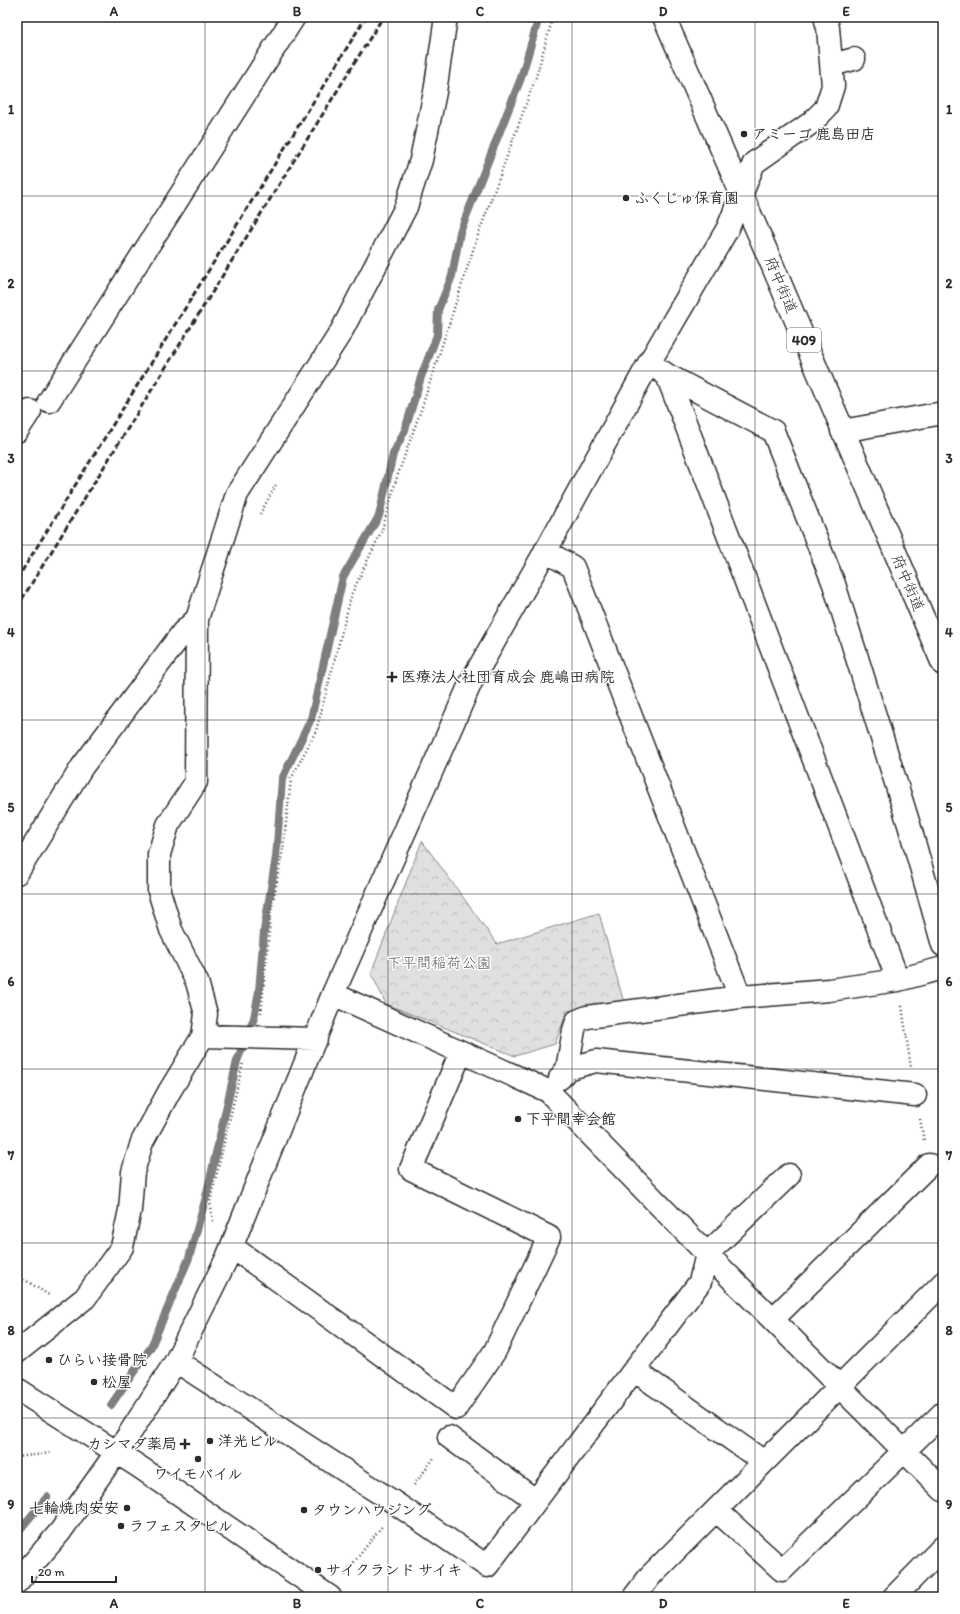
<svg xmlns="http://www.w3.org/2000/svg" width="960" height="1614" font-family="Itim,'Klee One',sans-serif">
  <defs>
    <pattern id="forest-crowns" width="20" height="18" patternUnits="userSpaceOnUse"><rect width="20" height="18" fill="#e0e0e0"/><path d="M2 6a3 3 0 1 1 6 0M12 15a3 3 0 1 1 6 0" fill="none" stroke="#c0c0c0"/></pattern>
  </defs>
  <rect width="100%" height="100%" fill="#fff"/>
  <filter id="ink" filterUnits="userSpaceOnUse"><feTurbulence type="fractalNoise" baseFrequency=".025" numOctaves="2"/><feDisplacementMap in="SourceGraphic" scale="8" xChannelSelector="R" yChannelSelector="G"/><feConvolveMatrix kernelMatrix="1 2 1 2 8 2 1 2 1" color-interpolation-filters="sRGB"/></filter>
  <g filter="url(#ink)">
    <path fill="url(#forest-crowns)" stroke="#868686" d="M 422,841 L 497,944 L 599,913 L 624,1003 L 567,1011 L 555,1044 L 515,1056 L 386,1004 L 371,973 Z"/>
    <g fill="none" stroke-linecap="round" stroke-linejoin="round">
      <path stroke="#7e7e7e" stroke-width="8" d="M 111,1405 L 151,1347 L 189,1258 L 206,1197 L 237,1061 L 254,1018 L 259,991 L 264,931 L 276,857 L 282,779 L 311,719 L 343,577 L 379,516 L 393,454 L 405,430 L 421,377 L 437,335 L 438,310 L 452,276 L 460,232 L 521,78 L 539,17
        M 17,1533 L 47,1497"/>
      <g stroke="#2b2b2b" stroke-width="25">
        <path id="minor" d="M 832,65 L 854,59
          M 649,363 L 667,375 L 773,431 L 834,584 L 910,828 L 943,945
          M 667,375 L 898,980
          M 49,401 L 294,17
          M 17,431 L 30,411
          M 842,431 L 943,413
          M 545,551 L 573,567 L 740,997
          M 17,873 L 82,767 L 183,632 L 197,619
          M 333,994 L 548,1091 L 707,1254 L 943,1490
          M 203,1036 L 316,1039
          M 567,1069 L 574,1030 L 577,1021 L 587,1017 L 740,997 L 829,990 L 898,980 L 943,968
          M 560,1078 L 567,1069 L 596,1061 L 915,1095
          M 232,1247 L 456,1408 L 495,1351 L 549,1237 L 411,1169 L 461,1052
          M 773,1319 L 929,1165
          M 17,1352 L 85,1298 L 122,1247 L 130,1210 L 133,1172 L 142,1142 L 169,1092 L 203,1036 L 206,1014 L 197,982 L 171,930 L 159,891 L 159,854 L 168,825 L 196,782 L 197,619 L 237,494 L 341,332 L 406,207 L 421,160 L 435,92 L 446,17
          M 176,1361 L 398,1505 L 487,1566 L 700,1282 L 707,1254 L 789,1175
          M 634,1370 L 764,1462
          M 17,1389 L 138,1466 L 330,1597
          M 449,1437 L 535,1500
          M 716,1510 L 782,1570 L 943,1413
          M 17,1582 L 60,1532 L 128,1436 L 176,1361 L 227,1258 L 333,994 L 471,682 L 549,545 L 649,363 L 728,228 L 754,163 L 811,123 L 826,108 L 833,86 L 828,28 L 825,17
          M 634,1597 L 651,1575 L 943,1283
          M 894,1597 L 943,1547"/>
      </g>
      <g stroke="#2b2b2b" stroke-width="25">
        <path id="highway" d="M 664,17 L 768,255 L 943,664"/>
      </g>
      <path stroke="#2b2b2b" stroke-width="2.5" stroke-dasharray="1 3" stroke-linecap="butt" d="M 260,514 L 277,483
        M 902,1006 L 911,1068
        M 261,1013 L 271,912 L 283,849 L 291,779 L 316,731 L 352,593 L 382,530 L 397,477 L 423,404 L 477,238 L 536,77 L 553,17
        M 920,1119 L 924,1141
        M 213,1221 L 210,1202 L 243,1063
        M 17,1275 L 49,1295
        M 17,1457 L 51,1453
        M 414,1485 L 434,1458
        M 344,1575 L 383,1525"/>
      <use href="#minor" stroke="#fff" stroke-width="22"/>
      <use href="#highway" stroke="#fff" stroke-width="22"/>
      <path stroke="#2b2b2b" stroke-width="3" stroke-dasharray="6 3" stroke-linecap="butt" d="M 17,579 L 366,17
        M 17,607 L 383,17"/>
    </g>
  </g>
  <path fill="none" stroke="#2b2b2b" stroke-width="1" stroke-opacity="0.55" d="M 205,17 L 205,1597M 388,17 L 388,1597M 572,17 L 572,1597M 755,17 L 755,1597M 17,196 L 943,196M 17,371 L 943,371M 17,545 L 943,545M 17,720 L 943,720M 17,894 L 943,894M 17,1069 L 943,1069M 17,1243 L 943,1243M 17,1418 L 943,1418"/>
  <g fill="#2b2b2b" stroke="#fff" stroke-width="1.5">
    <circle cx="744" cy="134" r="4"/>
    <circle cx="626" cy="198" r="4"/>
    <path d="M390 671h4v4h4v4h-4v4h-4v-4h-4v-4h4z"/>
    <circle cx="518" cy="1119" r="4"/>
    <circle cx="49" cy="1360" r="4"/>
    <circle cx="94" cy="1382" r="4"/>
    <circle cx="210" cy="1441" r="4"/>
    <path d="M183 1438h4v4h4v4h-4v4h-4v-4h-4v-4h4z"/>
    <circle cx="198" cy="1459" r="4"/>
    <circle cx="127" cy="1508" r="4"/>
    <circle cx="304" cy="1510" r="4"/>
    <circle cx="121" cy="1526" r="4"/>
    <circle cx="318" cy="1570" r="4"/>
  </g>
  <g text-anchor="middle" dominant-baseline="central" stroke-width="3" stroke-linejoin="round" paint-order="stroke">
    <rect fill="#fff" stroke="#6b6b6b" stroke-width="1" x="787" y="328" width="34" height="24" rx="3"/>
    <g font-size="14" font-weight="bold" fill="#2b2b2b">
      <text x="804" y="340">409</text>
    </g>
    <g font-size="15" font-weight="bold" fill="#2b2b2b" stroke="#fff" text-anchor="start">
      <text x="752" y="134">アミーゴ 鹿島田店</text>
      <text x="634" y="198">ふくじゅ保育園</text>
      <text x="401" y="677">医療法人社団育成会 鹿嶋田病院</text>
      <text x="526" y="1119">下平間幸会館</text>
      <text x="57" y="1360">ひらい接骨院</text>
      <text x="102" y="1382">松屋</text>
      <text x="218" y="1441">洋光ビル</text>
      <text x="177" y="1444" text-anchor="end">カシマダ薬局</text>
      <text x="198" y="1474" text-anchor="middle">ワイモバイル</text>
      <text x="119" y="1508" text-anchor="end">七輪焼肉安安</text>
      <text x="312" y="1510">タウンハウジング</text>
      <text x="129" y="1526">ラフェスタビル</text>
      <text x="326" y="1570">サイクランド サイキ</text>
    </g>
    <g font-size="15" fill="#2b2b2b" stroke="#fff">
      <text transform="translate(781 285) rotate(67)">府中街道</text>
      <text transform="translate(908 583) rotate(67)">府中街道</text>
    </g>
    <g font-size="15" fill="#585858" stroke="#fff">
      <text x="439" y="963">下平間稲荷公園</text>
    </g>
  </g>
  <rect width="960" height="1614" fill="none" stroke="#fff" stroke-width="44"/>
  <path d="M32 1576v6h84v-6" fill="none" stroke="#2b2b2b" stroke-width="2"/>
  <text x="38" y="1576" font-size="12" fill="#2b2b2b" stroke="#ffffff" stroke-width="3" paint-order="stroke">20 m</text>
  <rect x="22" y="22" width="916" height="1570" fill="none" stroke="#2b2b2b" stroke-width="1.5"/>
  <g font-size="13" text-anchor="middle" font-weight="bold" fill="#2b2b2b">
    <text x="114" y="16">A</text>
    <text x="297" y="16">B</text>
    <text x="480" y="16">C</text>
    <text x="663" y="16">D</text>
    <text x="846" y="16">E</text>
    <text x="11" y="114">1</text>
    <text x="949" y="114">1</text>
    <text x="11" y="288">2</text>
    <text x="949" y="288">2</text>
    <text x="11" y="463">3</text>
    <text x="949" y="463">3</text>
    <text x="11" y="637">4</text>
    <text x="949" y="637">4</text>
    <text x="11" y="812">5</text>
    <text x="949" y="812">5</text>
    <text x="11" y="986">6</text>
    <text x="949" y="986">6</text>
    <text x="11" y="1160">7</text>
    <text x="949" y="1160">7</text>
    <text x="11" y="1335">8</text>
    <text x="949" y="1335">8</text>
    <text x="11" y="1509">9</text>
    <text x="949" y="1509">9</text>
    <text x="114" y="1608">A</text>
    <text x="297" y="1608">B</text>
    <text x="480" y="1608">C</text>
    <text x="663" y="1608">D</text>
    <text x="846" y="1608">E</text>
  </g>
</svg>
